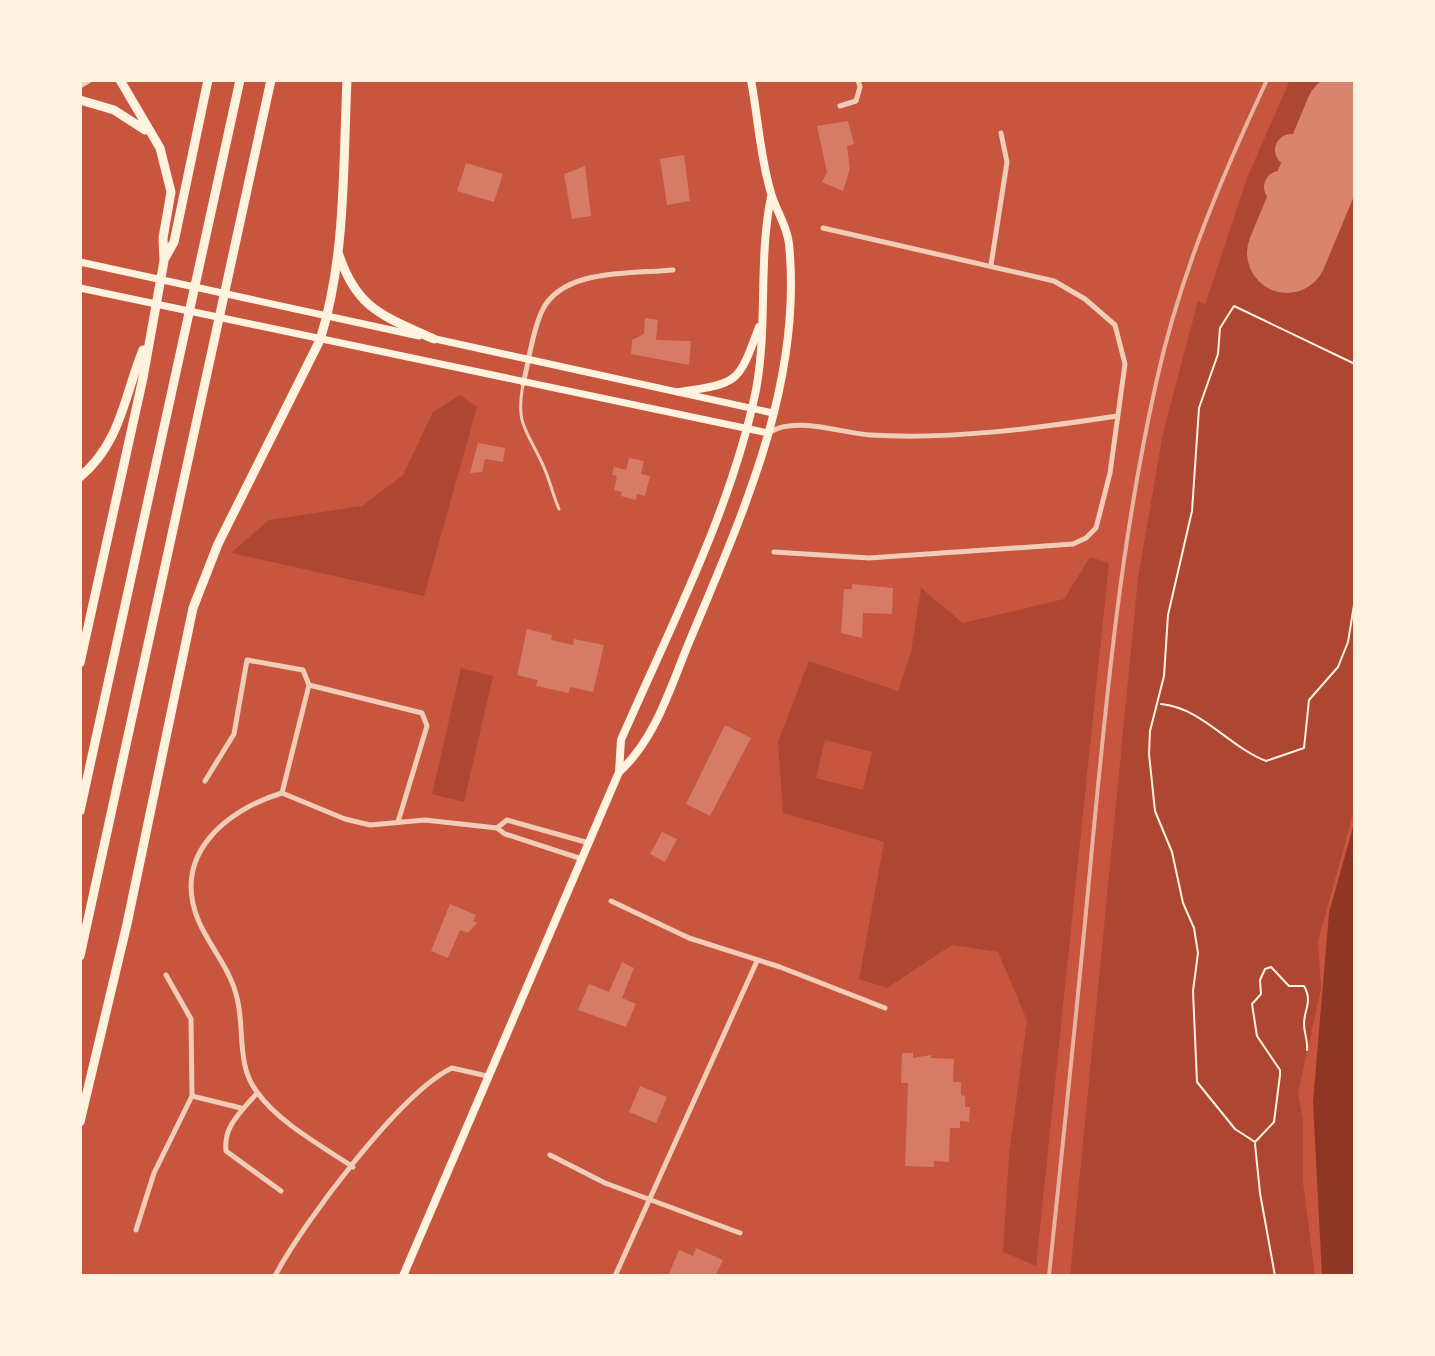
<svg xmlns="http://www.w3.org/2000/svg" width="1435" height="1356" font-family="'Titillium Web',sans-serif">
  <rect width="100%" height="100%" fill="#c8553d"/>
  <path fill="#ae4732" fill-rule="evenodd" d="M 1290,80 L 1355,80 L 1355,807 L 1318,941 L 1321,989 L 1298,1093 L 1303,1120 L 1303,1182 L 1315,1276 L 1070,1276 L 1138,578 L 1163,433 L 1198,301 L 1205,305 L 1247,178 Z
    M 460,395 L 477,407 L 424,596 L 231,553 L 269,520 L 362,506 L 403,475 L 433,412 Z
    M 1090,557 L 1109,563 L 1036,1266 L 1003,1252 L 1009,1155 L 1027,1020 L 998,952 L 952,945 L 887,988 L 859,979 L 884,842 L 783,813 L 778,742 L 809,661 L 898,691 L 911,652 L 921,588 L 963,623 L 1064,599 ZM 825,740 L 872,752 L 863,790 L 816,778 Z
    M 461,668 L 493,676 L 464,802 L 432,794 Z"/>
  <path fill="#8f3625" d="M 1355,820 L 1355,1276 L 1322,1276 L 1313,1102 L 1329,913 Z"/>
  <g fill="none" stroke-linecap="round" stroke-linejoin="round">
    <path stroke="#d8846e" stroke-width="32" d="M 1291,150 L 1324,164
      M 1280,187 L 1309,200"/>
    <path stroke="#d8846e" stroke-width="80" d="M 1287,253 L 1345,113"/>
  </g>
  <path fill="#d67c66" d="M 848,121 L 854,144 L 847,146 L 850,169 L 843,191 L 822,182 L 827,172 L 817,126 Z
    M 684,155 L 690,201 L 667,205 L 660,159 Z
    M 466,163 L 503,174 L 494,202 L 457,191 Z
    M 585,166 L 591,216 L 572,219 L 564,174 Z
    M 645,318 L 658,320 L 656,340 L 691,341 L 689,365 L 631,354 L 632,340 L 644,334 Z
    M 478,443 L 505,448 L 503,462 L 485,459 L 482,472 L 470,473 Z
    M 629,458 L 644,461 L 641,474 L 650,476 L 645,496 L 637,494 L 636,500 L 621,496 L 622,492 L 614,490 L 617,476 L 612,475 L 614,467 L 626,470 Z
    M 852,584 L 893,588 L 892,614 L 863,613 L 862,638 L 841,633 L 844,589 L 852,589 Z
    M 527,629 L 552,635 L 551,640 L 573,645 L 574,639 L 604,645 L 593,692 L 570,687 L 569,693 L 536,686 L 538,680 L 517,675 Z
    M 725,725 L 751,738 L 710,816 L 686,804 Z
    M 662,832 L 677,839 L 665,862 L 650,854 Z
    M 450,904 L 476,915 L 473,921 L 477,923 L 468,933 L 460,930 L 448,958 L 431,951 Z
    M 622,962 L 634,968 L 622,998 L 636,1004 L 626,1027 L 578,1010 L 589,984 L 609,992 Z
    M 902,1053 L 913,1053 L 913,1058 L 931,1055 L 931,1058 L 954,1059 L 953,1082 L 961,1082 L 961,1095 L 965,1096 L 965,1107 L 970,1107 L 969,1122 L 960,1121 L 960,1128 L 950,1128 L 949,1162 L 934,1161 L 934,1167 L 905,1166 L 908,1083 L 901,1083 Z
    M 640,1086 L 667,1097 L 656,1123 L 629,1112 Z
    M 696,1248 L 723,1260 L 715,1276 L 668,1276 L 679,1250 L 693,1256 Z"/>
  <g fill="none" stroke-linecap="round" stroke-linejoin="round">
    <path stroke="#fff3e0" stroke-width="2" d="M 1161,704 C 1202,708 1228,746 1266,761 L 1304,748 L 1309,700 L 1338,667 L 1348,642 L 1355,599
      M 1255,1142 L 1235,1129 L 1197,1082 L 1193,991 L 1198,953 L 1194,928 L 1183,903 L 1172,852 L 1155,811 L 1149,754 L 1150,731 L 1164,676 L 1168,615 L 1192,511 L 1199,408 L 1218,354 L 1220,328 L 1234,306 L 1355,364
      M 1255,1142 L 1274,1122 L 1280,1075 L 1280,1070 L 1257,1036 L 1252,1004 L 1261,994 L 1260,980 L 1265,969 L 1271,967 L 1289,986 L 1304,986 C 1313,1002 1304,1009 1304,1024 C 1304,1034 1308,1039 1307,1050
      M 1255,1144 L 1260,1193 L 1275,1276"/>
    <path stroke="#f1ccb7" stroke-width="3" d="M 523,384 C 516,424 525,427 541,461 C 549,476 552,493 559,509"/>
    <path stroke="#f1ccb7" stroke-width="5" d="M 80,86 L 90,80
      M 840,106 L 856,101 L 860,87 L 858,80
      M 991,265 L 1007,162 L 1001,133
      M 523,384 C 529,361 532,332 542,311 C 562,268 632,274 673,270
      M 770,432 C 796,416 841,433 871,435 C 950,440 1039,428 1117,416
      M 774,552 L 869,558 L 1073,544 L 1086,538 L 1096,528 L 1110,473 L 1125,364 L 1115,325 L 1085,299 L 1054,281 L 823,228
      M 309,685 L 422,713 L 427,726 L 398,822
      M 205,781 L 234,734 L 247,660 L 303,670 L 309,685 L 282,793
      M 497,828 L 507,820 L 589,843
      M 611,901 L 689,938 L 780,967 L 885,1008
      M 257,1093 C 242,1111 223,1126 226,1151 L 281,1191
      M 192,1096 L 241,1108
      M 550,1155 L 605,1183 L 740,1233
      M 353,1167 C 322,1146 279,1123 257,1092 C 236,1065 245,1028 237,998 C 231,970 210,947 199,922 C 171,857 223,811 282,793 L 345,819 L 370,825 L 425,820 L 497,828 L 505,834 L 582,859
      M 136,1230 L 154,1173 L 192,1096 L 191,1019 L 166,975
      M 275,1276 C 302,1224 401,1092 452,1068 L 487,1076
      M 615,1276 L 757,961"/>
    <path stroke="#fff3e0" stroke-width="7" d="M 80,262 L 419,336
      M 80,288 L 768,433
      M 431,338 L 773,413"/>
    <path stroke="#fff3e0" stroke-width="8" d="M 679,392 C 739,383 738,384 759,327
      M 619,772 L 621,740 C 670,627 731,511 756,390 C 768,326 758,260 771,197
      M 403,1276 L 619,772 C 656,739 671,685 690,640 C 742,515 803,384 789,244 C 787,225 776,211 771,193 C 760,157 758,117 751,80"/>
    <path stroke="#fff3e0" stroke-width="9" d="M 80,100 L 114,110 L 145,130
      M 338,252 C 356,309 383,316 434,339
      M 165,258 L 174,242 L 208,80
      M 80,477 C 121,443 124,396 143,350
      M 80,663 L 143,378 L 164,261 L 163,238 L 171,192 L 160,148 L 120,80
      M 80,811 L 240,80
      M 80,956 L 271,80
      M 80,1122 L 127,924 L 193,608 L 218,544 L 320,340 C 346,258 343,166 347,80"/>
    <path stroke="#e9b49f" stroke-width="4" d="M 1049,1276 C 1064,1133 1079,991 1092,848 C 1107,691 1122,533 1157,379 C 1180,275 1222,176 1267,80"/>
  </g>
  <rect width="1435" height="1356" fill="none" stroke="#fff3e0" stroke-width="164"/>
</svg>
